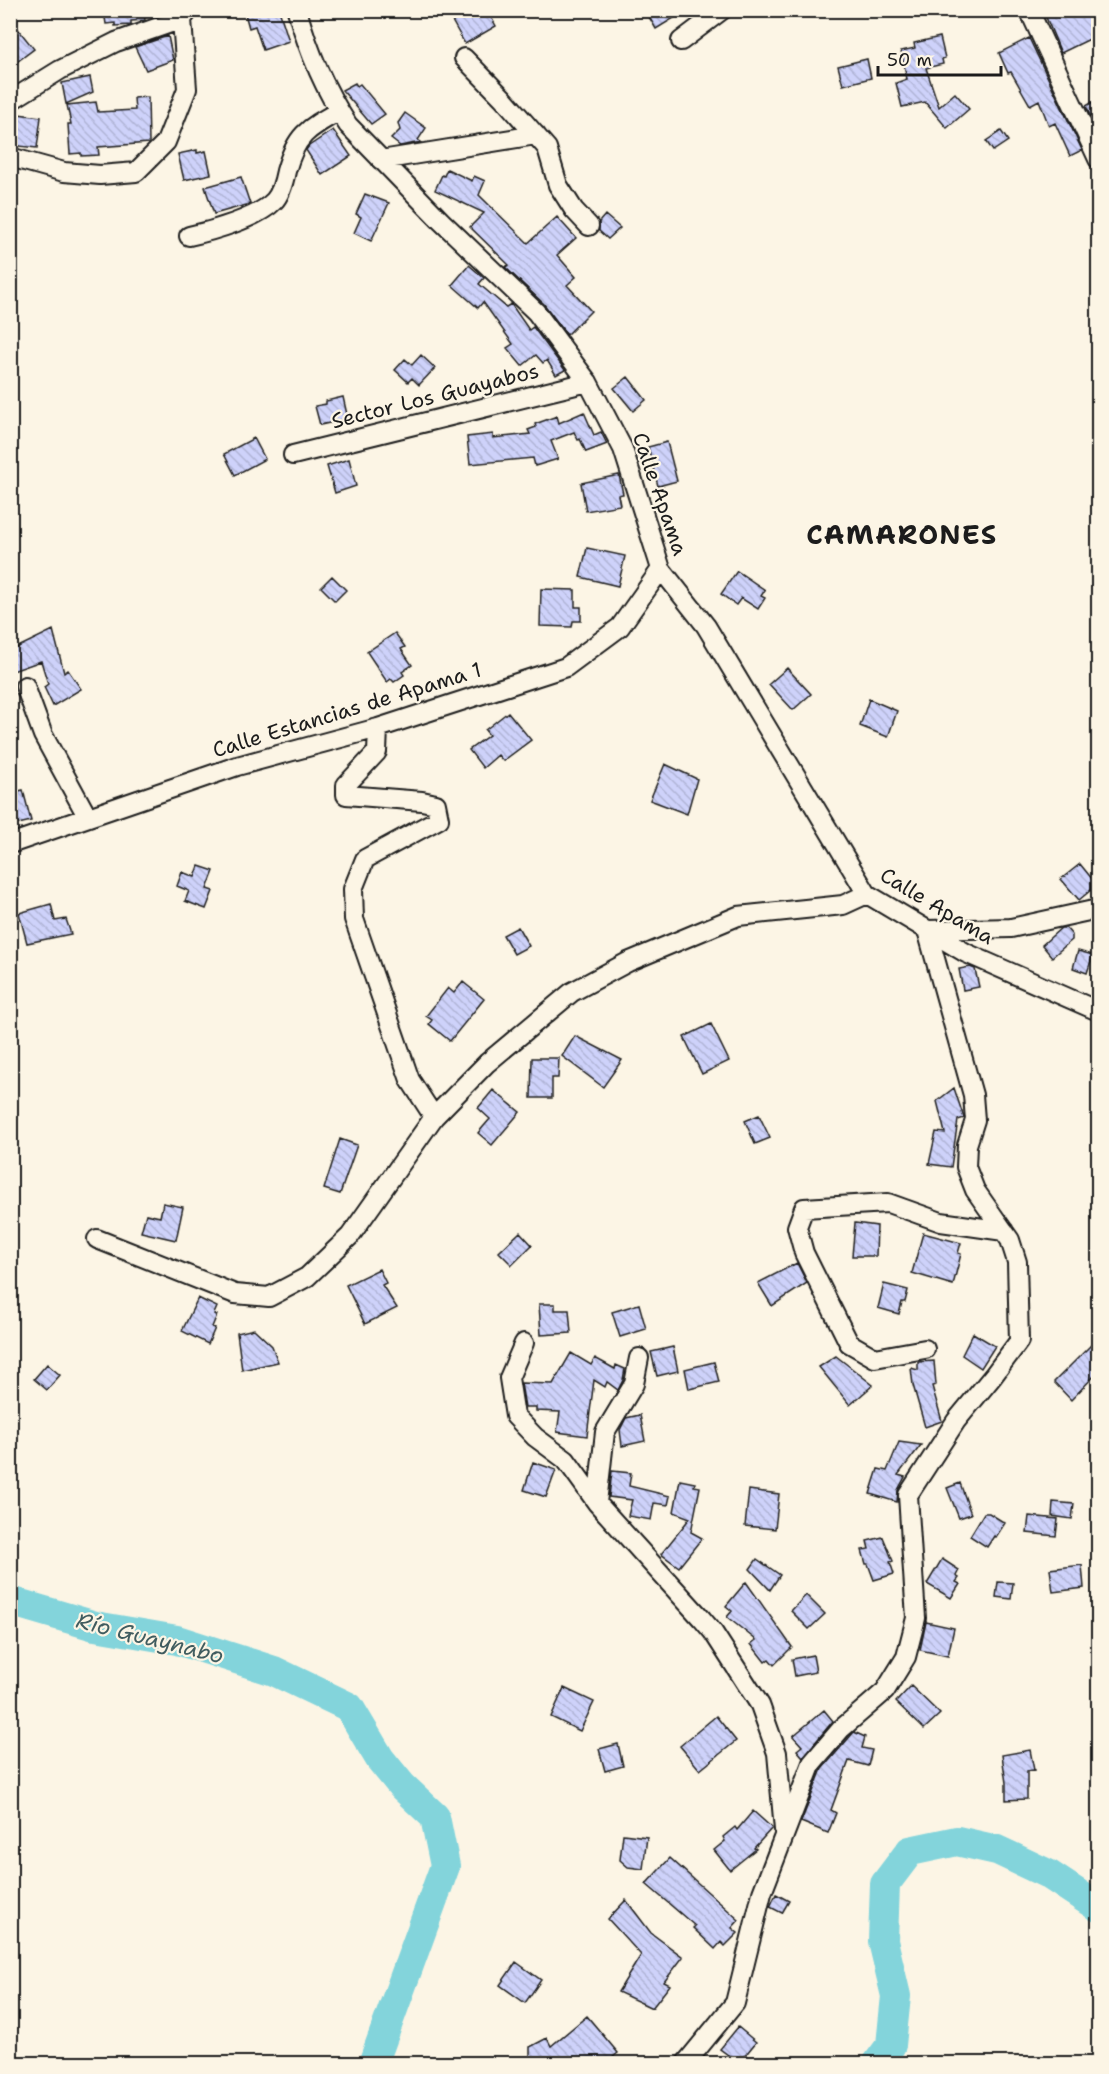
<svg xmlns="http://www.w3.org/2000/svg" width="1109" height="2074" font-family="'Shantell Sans',sans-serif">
  <defs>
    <pattern id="building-back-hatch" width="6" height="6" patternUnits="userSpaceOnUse" patternTransform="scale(1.5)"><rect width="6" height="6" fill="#ced2fa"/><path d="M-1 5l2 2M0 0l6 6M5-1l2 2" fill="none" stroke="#b0b4d6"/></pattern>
  </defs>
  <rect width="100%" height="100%" fill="#fcf5e5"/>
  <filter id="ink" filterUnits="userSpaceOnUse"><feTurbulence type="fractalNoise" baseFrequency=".0167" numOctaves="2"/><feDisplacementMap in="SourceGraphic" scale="12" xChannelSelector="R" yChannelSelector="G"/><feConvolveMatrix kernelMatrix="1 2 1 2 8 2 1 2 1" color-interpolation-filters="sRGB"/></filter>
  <g filter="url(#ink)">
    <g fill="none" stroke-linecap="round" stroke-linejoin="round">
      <path stroke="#83d4db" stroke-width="30" d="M 10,1601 L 95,1626 L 177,1640 L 274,1671 L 349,1707 L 380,1759 L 402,1786 L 435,1817 L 445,1866 L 373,2064
        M 877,2064 L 891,2045 L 896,1996 L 883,1941 L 885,1884 L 910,1851 L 957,1841 L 997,1850 L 1048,1874 L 1098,1907"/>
    </g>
    <path fill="url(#building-back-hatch)" stroke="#1c1c1c" stroke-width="1.5" d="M 244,10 L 279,10 L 289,41 L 263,50 L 255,26 L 249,28 Z
      M 465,10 L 487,10 L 496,26 L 465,44 L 451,19 Z
      M 645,10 L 687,10 L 656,29 Z
      M 1043,10 L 1091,10 L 1098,26 L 1098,35 L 1061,53 Z
      M 104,11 L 144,11 L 145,20 L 131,21 L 131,25 L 115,26 L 115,23 L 106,24 Z
      M 10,19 L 34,49 L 10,67 Z
      M 168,36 L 173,60 L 146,70 L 135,47 Z
      M 940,37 L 945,58 L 942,59 L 943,64 L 926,68 L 939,107 L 955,93 L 969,109 L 947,128 L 925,102 L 902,107 L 896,83 L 907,79 L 901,51 L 915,48 L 914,43 Z
      M 1029,38 L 1082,150 L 1070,156 L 1055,123 L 1049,126 L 1039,100 L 1030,105 L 1011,72 L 1008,73 L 999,53 Z
      M 867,59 L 871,78 L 843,85 L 838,66 Z
      M 90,77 L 93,92 L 66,104 L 62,83 Z
      M 355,83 L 357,86 L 360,84 L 385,114 L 371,124 L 342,90 Z
      M 148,97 L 149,143 L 98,147 L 99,155 L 81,156 L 81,153 L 70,154 L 68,124 L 71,124 L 67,105 L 96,102 L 98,112 L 135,110 L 134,98 Z
      M 1098,99 L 1098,133 L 1086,106 Z
      M 10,113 L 41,117 L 37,148 L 10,145 Z
      M 405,113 L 426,128 L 418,140 L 421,142 L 400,146 L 391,139 L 400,130 L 398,123 Z
      M 333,130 L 351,156 L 322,175 L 306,150 L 309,146 Z
      M 1001,131 L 1008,141 L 993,151 L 986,141 Z
      M 197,150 L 197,153 L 206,151 L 211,174 L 184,180 L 178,154 Z
      M 447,169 L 472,181 L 474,176 L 485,181 L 479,195 L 528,243 L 557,217 L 576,238 L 557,255 L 576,277 L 567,285 L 591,311 L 567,335 L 544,304 L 505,267 L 509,265 L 470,227 L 484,213 L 435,190 L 442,175 L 444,176 Z
      M 241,177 L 250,204 L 214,214 L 205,187 Z
      M 365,194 L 389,203 L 371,241 L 354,233 L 361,217 L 356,214 Z
      M 605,215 L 620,228 L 608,239 L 599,231 L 599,222 Z
      M 469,265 L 484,278 L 479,284 L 506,307 L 511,304 L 529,330 L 533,327 L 565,370 L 556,375 L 547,360 L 543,363 L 536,355 L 522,366 L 507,348 L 513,344 L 483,302 L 478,308 L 452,285 Z
      M 421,355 L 435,368 L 419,385 L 412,378 L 408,382 L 395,370 L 405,359 L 412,365 Z
      M 628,377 L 646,400 L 633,411 L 614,388 Z
      M 343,397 L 348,419 L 320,425 L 315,406 L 326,404 L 326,401 Z
      M 584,412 L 594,435 L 601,432 L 607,444 L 586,452 L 580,439 L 578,440 L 574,432 L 551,441 L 558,459 L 535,466 L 533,458 L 470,464 L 467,437 L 493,434 L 493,438 L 530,434 L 528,430 L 536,427 L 535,424 L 557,416 L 559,423 Z
      M 254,438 L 265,459 L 235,475 L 224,454 Z
      M 667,442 L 677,481 L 658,486 L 648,447 Z
      M 349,459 L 356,486 L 335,493 L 327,466 Z
      M 619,475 L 623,494 L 618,495 L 620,505 L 586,511 L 581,483 Z
      M 587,548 L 625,556 L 618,586 L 580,577 Z
      M 737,571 L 765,590 L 761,596 L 765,598 L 758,609 L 741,598 L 736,605 L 721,594 Z
      M 332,576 L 346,590 L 335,601 L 321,587 Z
      M 541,589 L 575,590 L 575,607 L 581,607 L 581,621 L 573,621 L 572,627 L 540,626 Z
      M 53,630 L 64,673 L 68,670 L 81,689 L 53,706 L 44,687 L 48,684 L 41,661 L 10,672 L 10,651 Z
      M 395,633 L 405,647 L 401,649 L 412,665 L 402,672 L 404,675 L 394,682 L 391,679 L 387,682 L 367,652 Z
      M 787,668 L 811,694 L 793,710 L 769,684 Z
      M 869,699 L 897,711 L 888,737 L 860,726 Z
      M 508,712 L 531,740 L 503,761 L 498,755 L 483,768 L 469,750 L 489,735 L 485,730 Z
      M 665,764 L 697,779 L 687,814 L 650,800 Z
      M 23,790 L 31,821 L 10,826 L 10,793 Z
      M 1080,864 L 1097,885 L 1079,900 L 1061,879 Z
      M 199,866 L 214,871 L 207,889 L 213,891 L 206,909 L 185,901 L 189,891 L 177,886 L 182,872 L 195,877 Z
      M 51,904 L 55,921 L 66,919 L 71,934 L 27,943 L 19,913 Z
      M 518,927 L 529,946 L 514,954 L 503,935 Z
      M 1061,928 L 1066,928 L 1072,935 L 1072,940 L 1052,957 L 1042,945 Z
      M 1078,951 L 1093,955 L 1087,973 L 1073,968 Z
      M 970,967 L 975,969 L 979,987 L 963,990 L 959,969 Z
      M 463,982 L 484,999 L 450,1041 L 429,1024 L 432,1020 L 426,1016 L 448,988 L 454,993 Z
      M 711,1024 L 729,1061 L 702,1074 L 684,1037 Z
      M 575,1036 L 622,1060 L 603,1087 L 562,1056 Z
      M 532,1058 L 559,1058 L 558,1078 L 552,1078 L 552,1098 L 531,1098 Z
      M 954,1088 L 964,1118 L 958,1120 L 951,1167 L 929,1164 L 936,1132 L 945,1133 L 937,1101 Z
      M 493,1090 L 520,1112 L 492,1145 L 478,1133 L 490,1119 L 478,1108 Z
      M 759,1115 L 770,1138 L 755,1144 L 745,1121 Z
      M 340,1139 L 357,1145 L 340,1194 L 324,1189 Z
      M 163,1203 L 183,1207 L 176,1240 L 141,1232 L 146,1214 L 160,1217 Z
      M 855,1223 L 877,1226 L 876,1256 L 852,1256 Z
      M 520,1232 L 532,1245 L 512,1265 L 499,1252 Z
      M 923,1233 L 961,1243 L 958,1253 L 961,1254 L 953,1285 L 912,1273 Z
      M 797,1263 L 807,1283 L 772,1306 L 758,1283 Z
      M 379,1269 L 386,1283 L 382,1285 L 397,1308 L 365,1324 L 346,1285 Z
      M 884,1284 L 908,1290 L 905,1302 L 902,1302 L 899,1314 L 878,1308 Z
      M 198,1298 L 217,1307 L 214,1314 L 217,1315 L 212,1327 L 215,1328 L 208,1344 L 182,1331 Z
      M 539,1304 L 555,1304 L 555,1310 L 569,1310 L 571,1333 L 541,1335 Z
      M 639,1304 L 646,1329 L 620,1337 L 612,1312 Z
      M 254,1329 L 272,1346 L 278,1362 L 242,1370 L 237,1333 Z
      M 973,1333 L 995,1346 L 981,1368 L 962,1355 Z
      M 1098,1338 L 1098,1372 L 1071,1400 L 1054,1382 Z
      M 673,1347 L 678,1371 L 657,1376 L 651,1352 Z
      M 571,1353 L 591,1365 L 595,1358 L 615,1369 L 616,1365 L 625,1369 L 623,1380 L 618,1390 L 607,1382 L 605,1387 L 594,1380 L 587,1436 L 557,1432 L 560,1412 L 536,1411 L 536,1407 L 525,1407 L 521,1383 L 553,1384 Z
      M 836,1356 L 873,1385 L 850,1405 L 819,1367 Z
      M 934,1361 L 936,1385 L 932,1386 L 942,1421 L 925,1427 L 913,1385 L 911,1368 L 918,1370 L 918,1362 Z
      M 714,1362 L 719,1382 L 689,1389 L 685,1369 Z
      M 47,1364 L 60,1375 L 47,1390 L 34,1379 Z
      M 640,1415 L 645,1441 L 622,1446 L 620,1430 L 626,1418 Z
      M 899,1442 L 921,1445 L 898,1475 L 905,1477 L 898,1490 L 897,1502 L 870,1494 L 878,1469 L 887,1471 Z
      M 533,1462 L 556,1470 L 546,1497 L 524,1490 Z
      M 612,1471 L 631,1473 L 629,1486 L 670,1496 L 668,1505 L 654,1503 L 651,1520 L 628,1516 L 632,1500 L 609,1497 Z
      M 680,1480 L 695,1483 L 694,1486 L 700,1487 L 691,1532 L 702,1538 L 679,1567 L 661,1554 L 690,1518 L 674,1512 Z
      M 960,1483 L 971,1514 L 959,1518 L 947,1488 Z
      M 749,1490 L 779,1494 L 775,1529 L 745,1526 Z
      M 1053,1502 L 1074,1504 L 1072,1519 L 1052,1516 Z
      M 984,1513 L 989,1513 L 1005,1523 L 996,1537 L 994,1536 L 987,1547 L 970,1536 Z
      M 1029,1516 L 1058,1519 L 1056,1536 L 1027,1533 Z
      M 883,1537 L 893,1561 L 890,1562 L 894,1574 L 874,1580 L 868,1564 L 866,1564 L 862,1550 L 869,1549 L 867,1541 Z
      M 757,1559 L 780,1575 L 770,1590 L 750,1569 Z
      M 942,1559 L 959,1570 L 956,1576 L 959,1578 L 956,1582 L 960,1584 L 951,1598 L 927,1584 Z
      M 1082,1565 L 1084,1588 L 1053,1592 L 1050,1569 Z
      M 746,1582 L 792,1647 L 774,1665 L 769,1659 L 765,1662 L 751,1644 L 756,1640 L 727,1617 L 732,1611 L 726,1606 Z
      M 998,1582 L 1013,1583 L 1011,1599 L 996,1597 Z
      M 806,1595 L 825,1614 L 809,1629 L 791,1611 Z
      M 926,1622 L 954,1628 L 948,1656 L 920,1650 Z
      M 813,1655 L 816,1672 L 795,1676 L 792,1659 Z
      M 911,1686 L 940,1714 L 924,1729 L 896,1702 Z
      M 564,1688 L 594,1702 L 580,1731 L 551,1717 Z
      M 824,1710 L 833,1721 L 803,1757 L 797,1750 L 802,1746 L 793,1736 Z
      M 716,1716 L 736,1741 L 700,1770 L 680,1746 Z
      M 854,1732 L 865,1737 L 862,1748 L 872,1750 L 868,1766 L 849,1761 L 831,1810 L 836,1813 L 828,1833 L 801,1822 L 822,1769 Z
      M 618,1744 L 623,1766 L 605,1771 L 599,1749 Z
      M 1030,1750 L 1034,1770 L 1027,1771 L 1027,1799 L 1006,1800 L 1006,1783 L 1002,1755 Z
      M 753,1811 L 772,1828 L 754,1848 L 756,1849 L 730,1870 L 714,1850 L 725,1841 L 723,1837 L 735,1827 L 737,1830 Z
      M 623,1834 L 647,1837 L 643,1869 L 628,1867 L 620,1860 Z
      M 670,1858 L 739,1920 L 732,1928 L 738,1933 L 725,1946 L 721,1942 L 715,1949 L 693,1928 L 695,1926 L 646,1884 Z
      M 776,1894 L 789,1901 L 782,1913 L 770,1907 Z
      M 626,1900 L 651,1933 L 683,1957 L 664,1982 L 670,1985 L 652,2008 L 618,1992 L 641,1955 L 608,1919 Z
      M 516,1962 L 541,1980 L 525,2003 L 500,1985 Z
      M 587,2016 L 618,2053 L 605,2064 L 530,2064 L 530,2047 L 547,2038 L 551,2046 Z
      M 738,2027 L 756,2042 L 739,2063 L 720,2049 Z"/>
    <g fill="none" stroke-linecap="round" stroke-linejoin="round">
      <g stroke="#1c1c1c" stroke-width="22">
        <path id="minor" d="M 297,10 C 308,50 325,90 348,125 L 441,221 L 536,312 L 588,382 L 623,449 L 661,569 L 706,626 L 867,894 L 966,953 L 1098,1011
          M 1029,10 L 1098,159
          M 681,41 L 722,10
          M 464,58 L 503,98 L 547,148 L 558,185 L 574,210 L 589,226
          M 10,101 L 60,70 L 116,42 L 182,19
          M 10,157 L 64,172 L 100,175 L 136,172 L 166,142 L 187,89 L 182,19 L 189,10
          M 381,160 L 536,135
          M 189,236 C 212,231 258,218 274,201 C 281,194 284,181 286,171 C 296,135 307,129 339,111
          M 293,455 L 588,382
          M 25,686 L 43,735 L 87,816
          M 378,728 L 377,752 L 346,785 L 346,795 L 422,801 L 436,804 L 439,819 L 365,859 L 353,889 L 354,919 L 410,1080 L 434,1117
          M 10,844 L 237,766 L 378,728 L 566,667 L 620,627 L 661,569
          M 927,930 L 1011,928 L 1098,909
          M 97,1239 L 235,1294 L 269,1297 L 307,1277 L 350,1236 L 434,1117 L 487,1063 L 572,992 L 628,962 L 738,916 L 843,905 L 867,894
          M 524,1343 L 509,1378 L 515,1416 L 535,1437 L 566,1460 L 597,1503 L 702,1619 L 713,1632 L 760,1705 L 777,1753 L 784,1830
          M 925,1349 L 875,1358 L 849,1343 L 804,1253 L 797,1227 L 804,1208 L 888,1203 L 941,1222 L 1004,1231
          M 597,1503 L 605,1432 L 634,1384 L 639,1358
          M 685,2064 L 735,2003 L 762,1893 L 812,1763 L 841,1729 L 885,1691 L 906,1657 L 916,1618 L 908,1495 L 956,1421 L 993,1376 L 1019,1341 L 1017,1262 L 1010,1240 L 975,1190 L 966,1167 L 967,1145 L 975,1120 L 973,1095 L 927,930"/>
      </g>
      <use href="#minor" stroke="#fcf5e5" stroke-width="18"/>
    </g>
  </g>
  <g text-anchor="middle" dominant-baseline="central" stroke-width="4.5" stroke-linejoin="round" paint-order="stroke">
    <g font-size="21" fill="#1c1c1c" stroke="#fcf5e5">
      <text transform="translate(435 396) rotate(-14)">Sector Los Guayabos</text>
      <text transform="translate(660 494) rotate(71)">Calle Apama</text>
      <text transform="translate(347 710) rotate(-17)">Calle Estancias de Apama 1</text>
      <text transform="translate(937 906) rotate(31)">Calle Apama</text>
    </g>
    <g font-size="22" font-style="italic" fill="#405c5f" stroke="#fcf5e5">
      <text transform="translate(150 1638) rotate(14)">Río Guaynabo</text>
    </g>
    <g font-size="27" font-weight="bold" letter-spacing="1.5" fill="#1c1c1c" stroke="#fcf5e5">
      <text x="902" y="534">CAMARONES</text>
    </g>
  </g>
  <rect width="1109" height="2074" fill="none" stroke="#fcf5e5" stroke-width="36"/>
  <rect x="18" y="18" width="1073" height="2038" fill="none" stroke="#1c1c1c" stroke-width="2" filter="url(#ink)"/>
  <path d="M878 66v9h123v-9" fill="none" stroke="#1c1c1c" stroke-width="3"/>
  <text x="887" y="66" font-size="18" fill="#1c1c1c" stroke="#fcf5e5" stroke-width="4.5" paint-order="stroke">50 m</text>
</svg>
